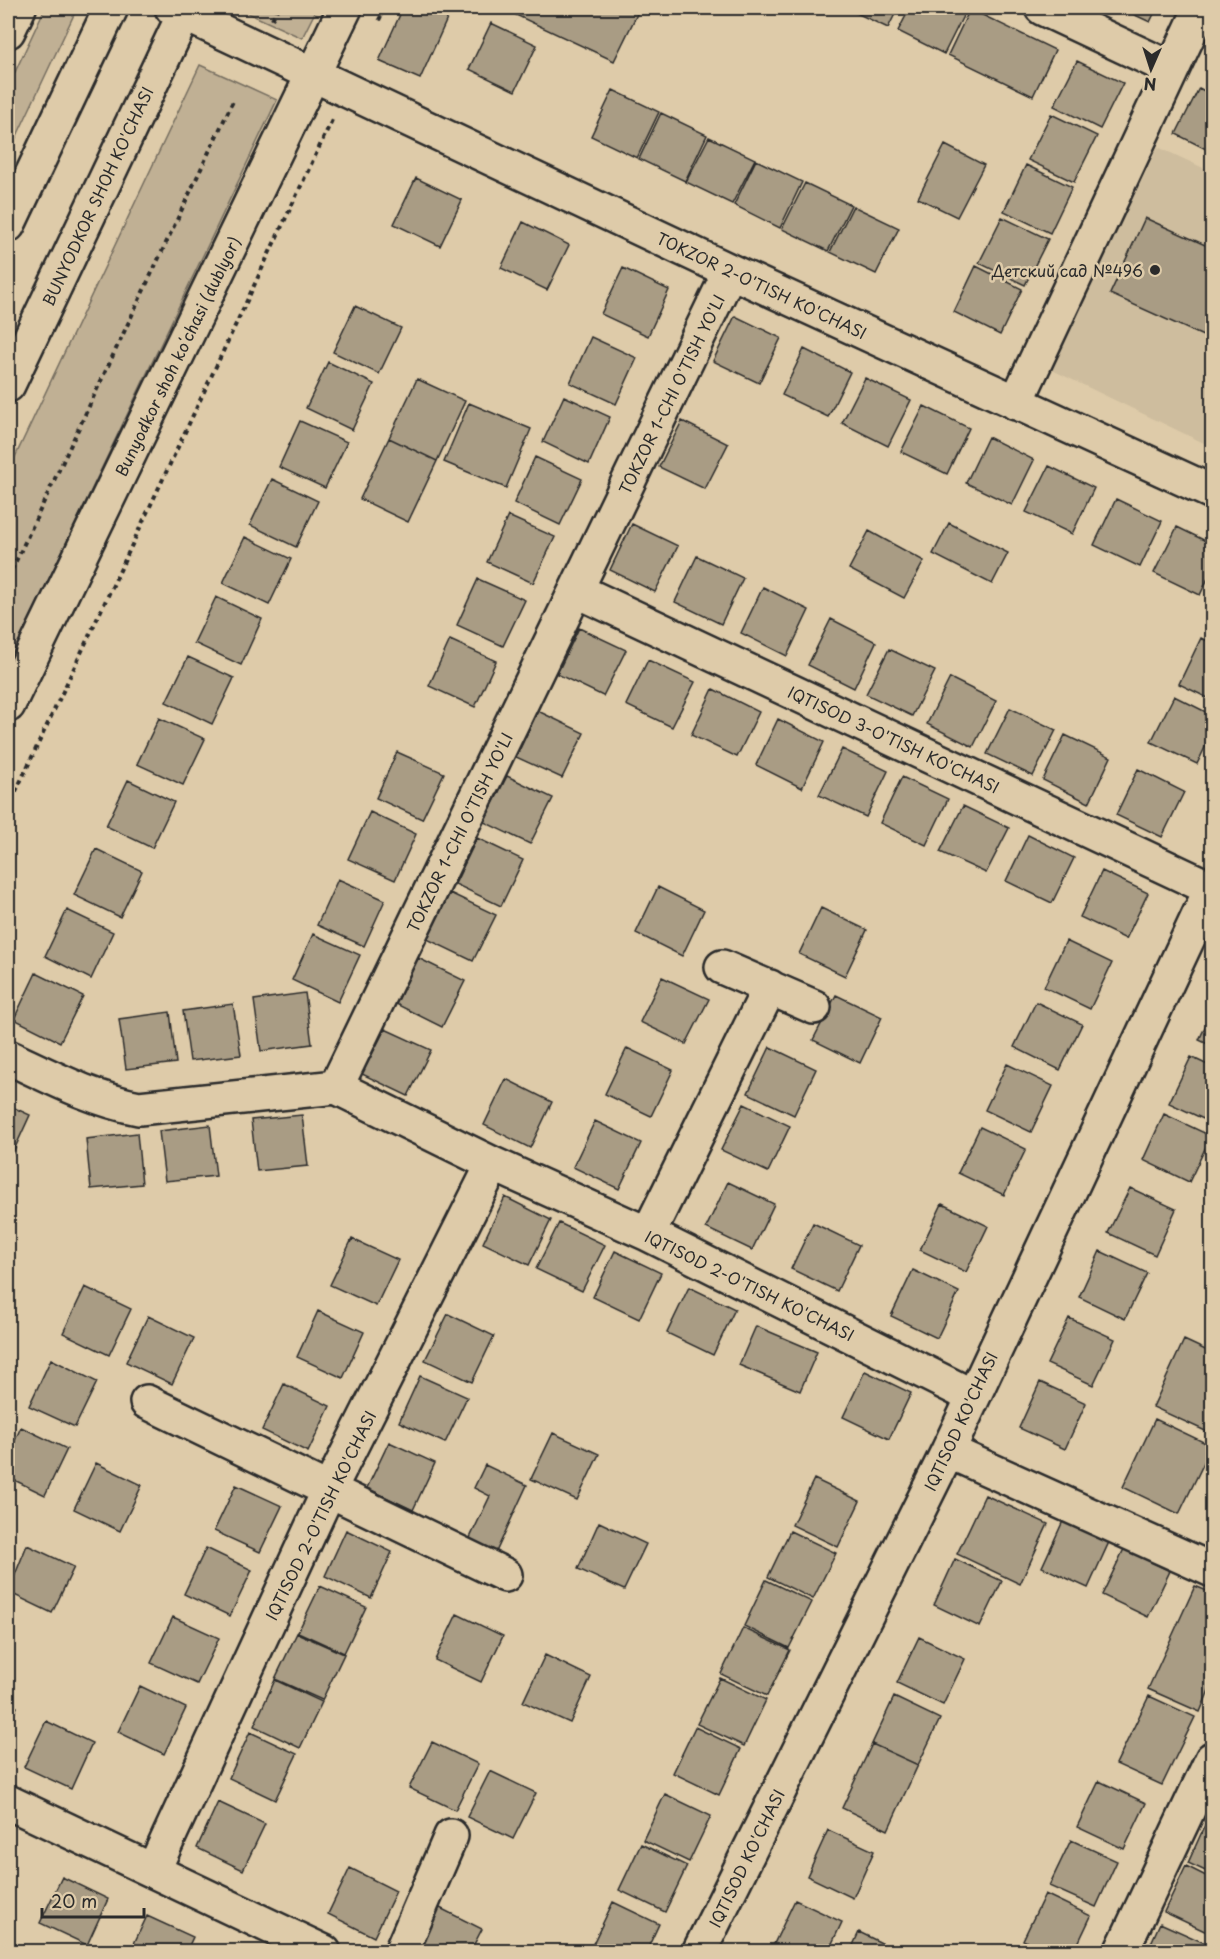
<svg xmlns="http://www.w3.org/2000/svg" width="1220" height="1959" font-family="'Playpen Sans',sans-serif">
  <rect width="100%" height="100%" fill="#decba9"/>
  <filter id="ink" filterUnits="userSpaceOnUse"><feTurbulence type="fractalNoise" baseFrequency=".0167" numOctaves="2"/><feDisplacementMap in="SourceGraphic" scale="12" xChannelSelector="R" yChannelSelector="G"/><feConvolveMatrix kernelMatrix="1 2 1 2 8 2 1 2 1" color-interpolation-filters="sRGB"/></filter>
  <g filter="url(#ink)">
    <path fill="#cebd9e" d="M 1158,147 L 1212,172 L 1212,447 L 1050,369 Z"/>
    <path fill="#c0b094" stroke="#766e60" stroke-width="1.5" d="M 45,8 L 77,8 L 8,155 L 8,87 Z
      M 237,8 L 317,8 L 302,38 Z
      M 200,65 L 277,100 L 8,665 L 8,472 Z"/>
    <path fill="#a99c84" stroke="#2b2b2b" stroke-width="1.5" d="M 403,8 L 452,8 L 420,79 L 379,61 Z
      M 501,8 L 640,8 L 614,61 Z
      M 846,8 L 898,8 L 888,28 Z
      M 910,8 L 967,8 L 944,54 L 898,31 Z
      M 1120,8 L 1157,8 L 1150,22 Z
      M 970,9 L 1055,50 L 1033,96 L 948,55 Z
      M 491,23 L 537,45 L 515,91 L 469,69 Z
      M 1077,61 L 1123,83 L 1100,129 L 1054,106 Z
      M 1199,88 L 1212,95 L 1212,152 L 1176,134 Z
      M 613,90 L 659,112 L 637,158 L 591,136 Z
      M 661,113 L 707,135 L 685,181 L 639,159 Z
      M 1051,114 L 1097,136 L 1074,182 L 1028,160 Z
      M 709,137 L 755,159 L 732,204 L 686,182 Z
      M 945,145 L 984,165 L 957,217 L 918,198 Z
      M 756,160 L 802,182 L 780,228 L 734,205 Z
      M 1026,165 L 1072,187 L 1050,233 L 1004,211 Z
      M 416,178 L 462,200 L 440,246 L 394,224 Z
      M 805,183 L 851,205 L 828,251 L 782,229 Z
      M 853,206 L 899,228 L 876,274 L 830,252 Z
      M 1002,217 L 1048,239 L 1025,285 L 979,263 Z
      M 1145,218 L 1212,248 L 1212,340 L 1110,294 Z
      M 523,222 L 569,245 L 547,290 L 501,268 Z
      M 976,266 L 1022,289 L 1000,335 L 954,312 Z
      M 623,268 L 669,290 L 648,336 L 601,314 Z
      M 355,306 L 401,328 L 379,374 L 333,352 Z
      M 735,316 L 781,338 L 759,383 L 713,361 Z
      M 591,337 L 637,358 L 616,404 L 570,383 Z
      M 804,349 L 850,372 L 828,417 L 782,395 Z
      M 328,362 L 374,384 L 352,430 L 306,408 Z
      M 865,378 L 911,400 L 888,446 L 842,423 Z
      M 417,379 L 465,401 L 437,461 L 389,438 Z
      M 564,396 L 610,417 L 589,464 L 543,442 Z
      M 469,403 L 531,429 L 506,488 L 444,462 Z
      M 924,406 L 969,428 L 947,474 L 901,452 Z
      M 300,421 L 347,442 L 325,488 L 279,467 Z
      M 682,421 L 728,444 L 705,489 L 659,467 Z
      M 988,437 L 1034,460 L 1012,505 L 966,483 Z
      M 389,438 L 437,461 L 408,522 L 360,499 Z
      M 535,457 L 582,479 L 560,525 L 514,503 Z
      M 1049,466 L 1094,488 L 1072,534 L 1026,512 Z
      M 272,479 L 318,501 L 296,547 L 250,525 Z
      M 1116,499 L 1162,521 L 1140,567 L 1094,545 Z
      M 508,516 L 555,537 L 533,583 L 487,562 Z
      M 949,523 L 1008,553 L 992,584 L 933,554 Z
      M 632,524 L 678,546 L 655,592 L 610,570 Z
      M 1177,527 L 1212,544 L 1212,570 L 1200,595 L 1154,573 Z
      M 869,531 L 924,561 L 904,598 L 849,569 Z
      M 245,537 L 291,559 L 269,605 L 223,583 Z
      M 697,556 L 743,578 L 721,624 L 675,602 Z
      M 478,579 L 525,600 L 503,646 L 457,625 Z
      M 763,587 L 809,610 L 787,656 L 741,633 Z
      M 216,597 L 262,619 L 241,665 L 194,643 Z
      M 831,619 L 876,642 L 854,688 L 808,665 Z
      M 579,628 L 626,650 L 603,696 L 557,674 Z
      M 1201,638 L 1212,643 L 1212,700 L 1179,684 Z
      M 450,640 L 496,661 L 475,707 L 429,686 Z
      M 889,649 L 935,671 L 912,716 L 866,694 Z
      M 188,657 L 234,678 L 212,724 L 166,702 Z
      M 648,660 L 695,682 L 672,727 L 626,705 Z
      M 950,678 L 996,701 L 973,747 L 927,724 Z
      M 713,689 L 759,712 L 737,757 L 691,735 Z
      M 1174,696 L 1212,715 L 1212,733 L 1197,764 L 1151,742 Z
      M 1010,708 L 1056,730 L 1033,776 L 987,754 Z
      M 538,711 L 584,733 L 562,778 L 516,757 Z
      M 159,718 L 205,739 L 183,785 L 137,764 Z
      M 778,719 L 824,742 L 802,788 L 756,765 Z
      M 1065,735 L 1111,757 L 1089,803 L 1043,780 Z
      M 842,749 L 888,771 L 866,817 L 819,795 Z
      M 397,752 L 444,773 L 422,819 L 376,798 Z
      M 1138,769 L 1184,792 L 1162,837 L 1116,815 Z
      M 507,776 L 553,798 L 530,844 L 484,822 Z
      M 902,777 L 948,799 L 926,845 L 880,823 Z
      M 128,780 L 174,802 L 152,848 L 106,826 Z
      M 963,806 L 1009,828 L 986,873 L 940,852 Z
      M 370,812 L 416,834 L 395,880 L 348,859 Z
      M 1028,835 L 1074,858 L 1052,903 L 1006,881 Z
      M 477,838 L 523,860 L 501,906 L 455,884 Z
      M 96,849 L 142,871 L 120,917 L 74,895 Z
      M 1102,871 L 1148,893 L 1126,939 L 1080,917 Z
      M 338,879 L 385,900 L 364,946 L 317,925 Z
      M 658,887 L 704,910 L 682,956 L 636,933 Z
      M 450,893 L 496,915 L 473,961 L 427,939 Z
      M 821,908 L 867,930 L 845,976 L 799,954 Z
      M 67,910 L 113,932 L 91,979 L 45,956 Z
      M 313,934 L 360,955 L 338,1002 L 292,980 Z
      M 1066,941 L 1112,963 L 1090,1009 L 1044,987 Z
      M 418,958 L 465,981 L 442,1027 L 396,1004 Z
      M 36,973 L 83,996 L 60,1042 L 14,1019 Z
      M 662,977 L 709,999 L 686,1044 L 640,1022 Z
      M 305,993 L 312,1044 L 261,1051 L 254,1000 Z
      M 836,995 L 882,1017 L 860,1063 L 813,1040 Z
      M 1036,1002 L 1082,1024 L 1060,1070 L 1014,1047 Z
      M 233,1004 L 241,1055 L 190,1061 L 183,1011 Z
      M 170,1012 L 176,1063 L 126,1069 L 119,1019 Z
      M 1212,1012 L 1212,1046 L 1199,1040 Z
      M 385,1029 L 431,1050 L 408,1096 L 362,1074 Z
      M 770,1047 L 816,1069 L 794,1115 L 748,1093 Z
      M 627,1048 L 673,1070 L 651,1116 L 605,1094 Z
      M 1191,1057 L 1212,1067 L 1212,1123 L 1169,1103 Z
      M 1007,1064 L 1053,1086 L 1031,1132 L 985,1110 Z
      M 506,1079 L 552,1102 L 530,1148 L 484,1125 Z
      M 744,1104 L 790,1126 L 768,1172 L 721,1150 Z
      M 8,1105 L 30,1115 L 9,1161 L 8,1161 Z
      M 1164,1114 L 1211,1136 L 1189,1182 L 1143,1160 Z
      M 302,1115 L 308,1166 L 257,1171 L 251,1120 Z
      M 595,1121 L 641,1143 L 619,1189 L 573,1167 Z
      M 210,1125 L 216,1176 L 165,1181 L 159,1131 Z
      M 980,1127 L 1026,1149 L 1004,1195 L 958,1173 Z
      M 137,1133 L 142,1184 L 91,1189 L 86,1139 Z
      M 728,1182 L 774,1204 L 752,1250 L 706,1228 Z
      M 1130,1188 L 1176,1209 L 1155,1255 L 1108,1233 Z
      M 505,1197 L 551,1220 L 529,1265 L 483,1243 Z
      M 942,1204 L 988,1226 L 966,1272 L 920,1250 Z
      M 559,1223 L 605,1245 L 582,1291 L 536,1269 Z
      M 813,1223 L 859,1245 L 837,1291 L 791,1269 Z
      M 352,1239 L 398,1260 L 376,1306 L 330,1285 Z
      M 615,1251 L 661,1273 L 639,1319 L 593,1297 Z
      M 1100,1251 L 1147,1273 L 1125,1319 L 1079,1297 Z
      M 913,1270 L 959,1292 L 937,1338 L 891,1316 Z
      M 85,1287 L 131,1309 L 109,1355 L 63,1333 Z
      M 689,1287 L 735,1309 L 713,1355 L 667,1333 Z
      M 318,1311 L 364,1332 L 343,1378 L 297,1357 Z
      M 448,1314 L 494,1336 L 472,1382 L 425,1360 Z
      M 148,1316 L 194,1338 L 172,1384 L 126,1362 Z
      M 1069,1318 L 1115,1339 L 1093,1385 L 1047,1364 Z
      M 756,1326 L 817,1352 L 800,1391 L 739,1365 Z
      M 1184,1340 L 1212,1353 L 1212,1434 L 1153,1407 Z
      M 51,1359 L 97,1382 L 75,1427 L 29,1406 Z
      M 865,1371 L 911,1393 L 889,1439 L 843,1417 Z
      M 420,1376 L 467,1397 L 445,1443 L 399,1422 Z
      M 1040,1382 L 1086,1403 L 1065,1449 L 1019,1428 Z
      M 284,1384 L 330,1406 L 308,1452 L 262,1430 Z
      M 1155,1419 L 1212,1446 L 1179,1514 L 1123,1487 Z
      M 21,1427 L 67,1449 L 45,1495 L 8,1477 L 8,1456 Z
      M 553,1433 L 599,1454 L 577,1500 L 531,1479 Z
      M 389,1442 L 435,1463 L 413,1510 L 367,1488 Z
      M 96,1463 L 142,1485 L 120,1531 L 74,1509 Z
      M 485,1465 L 527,1485 L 496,1552 L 469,1540 L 490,1496 L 474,1488 Z
      M 814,1479 L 860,1501 L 838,1547 L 792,1525 Z
      M 236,1485 L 282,1506 L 260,1552 L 214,1531 Z
      M 985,1495 L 1048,1524 L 1020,1584 L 957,1554 Z
      M 1063,1521 L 1109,1542 L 1088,1588 L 1042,1567 Z
      M 599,1522 L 646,1544 L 624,1590 L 578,1569 Z
      M 346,1530 L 392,1552 L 371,1598 L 325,1576 Z
      M 790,1531 L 836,1553 L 813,1599 L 768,1577 Z
      M 27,1545 L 74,1567 L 52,1613 L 8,1592 Z
      M 206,1548 L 252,1570 L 230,1616 L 184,1594 Z
      M 1124,1549 L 1170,1571 L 1148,1617 L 1102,1595 Z
      M 955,1559 L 1002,1581 L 980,1627 L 934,1605 Z
      M 766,1580 L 812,1602 L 789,1648 L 744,1626 Z
      M 320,1586 L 366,1607 L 344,1653 L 298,1632 Z
      M 1195,1586 L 1212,1593 L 1212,1683 L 1200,1712 L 1148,1689 Z
      M 457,1614 L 503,1636 L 481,1682 L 435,1660 Z
      M 173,1617 L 219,1638 L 197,1684 L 151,1663 Z
      M 743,1628 L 790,1650 L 767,1696 L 721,1674 Z
      M 297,1633 L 344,1654 L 322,1700 L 275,1679 Z
      M 919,1637 L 965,1659 L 943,1705 L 897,1683 Z
      M 545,1655 L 591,1677 L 570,1723 L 523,1702 Z
      M 720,1678 L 766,1700 L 744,1746 L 697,1724 Z
      M 275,1680 L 322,1702 L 300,1748 L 254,1726 Z
      M 140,1686 L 186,1708 L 164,1754 L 118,1732 Z
      M 1149,1696 L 1195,1717 L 1162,1785 L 1116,1764 Z
      M 894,1697 L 940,1719 L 918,1765 L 872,1744 Z
      M 8,1703 L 17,1707 L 8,1726 Z
      M 46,1721 L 92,1743 L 71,1789 L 24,1767 Z
      M 695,1727 L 741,1749 L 719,1795 L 673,1773 Z
      M 250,1732 L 297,1754 L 275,1800 L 229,1778 Z
      M 432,1742 L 478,1764 L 455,1810 L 409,1788 Z
      M 872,1744 L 918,1765 L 888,1830 L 842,1808 Z
      M 490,1771 L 536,1793 L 513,1839 L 467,1817 Z
      M 1099,1781 L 1146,1803 L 1124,1849 L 1077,1827 Z
      M 665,1794 L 711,1816 L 689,1862 L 643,1840 Z
      M 218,1802 L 265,1824 L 243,1870 L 197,1848 Z
      M 1209,1816 L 1212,1818 L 1212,1874 L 1188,1863 Z
      M 828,1830 L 874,1851 L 853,1898 L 807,1876 Z
      M 1071,1840 L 1117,1861 L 1096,1907 L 1049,1886 Z
      M 641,1844 L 687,1866 L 665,1912 L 619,1890 Z
      M 1186,1866 L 1212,1879 L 1211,1934 L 1164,1912 Z
      M 350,1868 L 396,1891 L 374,1937 L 328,1914 Z
      M 62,1877 L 108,1899 L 87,1945 L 40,1923 Z
      M 1045,1894 L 1091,1916 L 1074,1952 L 1047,1952 L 1023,1940 Z
      M 795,1900 L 842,1922 L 828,1952 L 785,1952 L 773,1946 Z
      M 613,1902 L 659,1924 L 646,1952 L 599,1952 L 591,1948 Z
      M 436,1906 L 482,1929 L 470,1952 L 413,1952 Z
      M 147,1916 L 193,1937 L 186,1952 L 130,1952 Z
      M 1160,1923 L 1207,1944 L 1203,1952 L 1147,1952 Z
      M 859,1932 L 900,1952 L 850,1952 Z
      M 1021,1944 L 1036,1952 L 1017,1952 Z"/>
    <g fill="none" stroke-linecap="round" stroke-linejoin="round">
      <g stroke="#2b2b2b" stroke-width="38">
        <path id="minor" d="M 172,8 L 730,271 L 1212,492
          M 1042,8 L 1172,69
          M 8,31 L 19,8
          M 1016,403 L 1201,8
          M 576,590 L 1212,889
          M 8,705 L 345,8
          M 722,967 L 814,1007
          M 8,1057 C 51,1077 92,1099 139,1108 L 336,1087 L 730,271
          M 336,1087 L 493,1164 L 648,1234 L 972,1396
          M 648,1234 L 770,987
          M 147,1402 L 505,1575
          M 948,1451 L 1212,1570
          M 8,1802 L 324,1952
          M 154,1869 L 329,1490 L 493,1164
          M 401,1952 L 451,1836
          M 699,1952 L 948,1451 L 1212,887
          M 1121,1952 L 1212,1759"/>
      </g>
      <g stroke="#2b2b2b" stroke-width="38">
        <path id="major" d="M 8,225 L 111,8
          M 8,385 L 187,8"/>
      </g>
      <path stroke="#2b2b2b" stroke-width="4" stroke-dasharray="4.5 4.5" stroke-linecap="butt" d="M 272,19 L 278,8
        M 379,20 L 385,8
        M 8,578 L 233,101
        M 8,808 L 332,120"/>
      <use href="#minor" stroke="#decba9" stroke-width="33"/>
      <use href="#major" stroke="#decba9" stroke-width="33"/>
    </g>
  </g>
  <circle fill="#2b2b2b" stroke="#decba9" stroke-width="2" cx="1155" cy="270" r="6"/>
  <g text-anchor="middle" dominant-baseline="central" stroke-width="5" stroke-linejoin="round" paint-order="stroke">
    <g font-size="16" fill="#2b2b2b" stroke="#decba9">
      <text transform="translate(97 196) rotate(-65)">BUNYODKOR SHOH KO'CHASI</text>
      <text transform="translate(762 285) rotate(25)">TOKZOR 2-O'TISH KO'CHASI</text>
      <text transform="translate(177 356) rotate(-64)">Bunyodkor shoh koʻchasi (dublyor)</text>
      <text transform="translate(671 394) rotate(-64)">TOKZOR 1-CHI O'TISH YO'LI</text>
      <text transform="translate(894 739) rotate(25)">IQTISOD 3-O'TISH KO'CHASI</text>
      <text transform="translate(459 832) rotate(-64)">TOKZOR 1-CHI O'TISH YO'LI</text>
      <text transform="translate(750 1285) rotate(26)">IQTISOD 2-O'TISH KO'CHASI</text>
      <text transform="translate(960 1421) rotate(-65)">IQTISOD KO'CHASI</text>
      <text transform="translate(320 1515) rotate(-64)">IQTISOD 2-O'TISH KO'CHASI</text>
      <text transform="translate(746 1858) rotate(-64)">IQTISOD KO'CHASI</text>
    </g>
    <g font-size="16" fill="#2b2b2b" stroke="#decba9" text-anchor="end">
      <text x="1143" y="270">Детский сад №496</text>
    </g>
  </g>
  <rect width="1220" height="1959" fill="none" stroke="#decba9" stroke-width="30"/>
  <rect x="15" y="15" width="1190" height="1929" fill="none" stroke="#2b2b2b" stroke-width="2" filter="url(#ink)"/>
  <g transform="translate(1151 69) rotate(183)" stroke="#decba9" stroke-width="4.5" paint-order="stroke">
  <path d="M0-4.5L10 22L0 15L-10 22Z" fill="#2b2b2b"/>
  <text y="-9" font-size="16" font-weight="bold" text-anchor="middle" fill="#2b2b2b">N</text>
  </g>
  <path d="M42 1908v9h102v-9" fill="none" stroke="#2b2b2b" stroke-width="3"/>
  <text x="51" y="1908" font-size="18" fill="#2b2b2b" stroke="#decba9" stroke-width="4.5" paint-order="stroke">20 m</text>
</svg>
